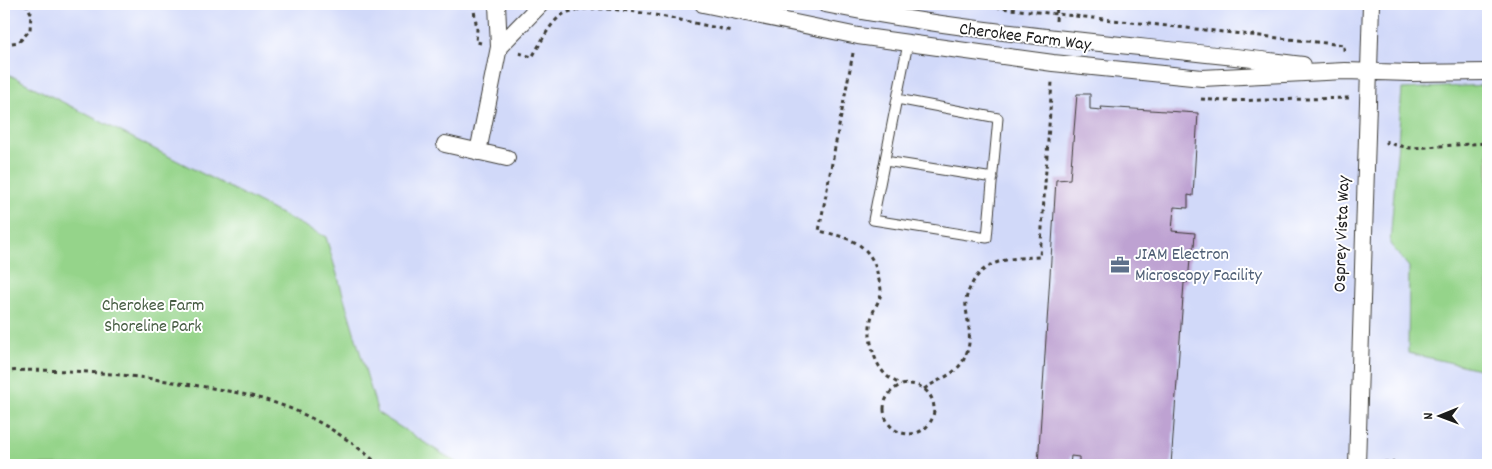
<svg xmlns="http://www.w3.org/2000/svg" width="1492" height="469" font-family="Dekko,sans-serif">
  <rect width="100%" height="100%" fill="#fff"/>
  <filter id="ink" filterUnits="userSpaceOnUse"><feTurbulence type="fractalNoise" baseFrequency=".02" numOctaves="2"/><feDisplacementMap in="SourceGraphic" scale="10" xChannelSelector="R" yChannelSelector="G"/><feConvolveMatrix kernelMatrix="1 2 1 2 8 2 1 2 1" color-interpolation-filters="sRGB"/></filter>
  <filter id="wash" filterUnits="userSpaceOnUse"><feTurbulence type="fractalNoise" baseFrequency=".0096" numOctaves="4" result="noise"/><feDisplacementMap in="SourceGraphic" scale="20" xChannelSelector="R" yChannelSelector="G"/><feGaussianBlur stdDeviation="1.12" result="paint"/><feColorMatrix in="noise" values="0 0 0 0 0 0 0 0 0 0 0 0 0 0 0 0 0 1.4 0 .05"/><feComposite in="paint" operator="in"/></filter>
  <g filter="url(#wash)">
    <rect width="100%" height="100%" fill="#ebe5c7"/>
    <path fill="#d1d9f9" d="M 4,4 L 1488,4 L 1488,85 L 1402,90 L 1390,244 L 1409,267 L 1408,353 L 1488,371 L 1488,465 L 460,465 L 378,413 L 326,237 L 4,72 Z"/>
    <path fill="#95d48a" stroke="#587853" d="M 4,72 L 326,237 L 378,413 L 460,465 L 4,465 Z
      M 1488,85 L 1488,371 L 1408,353 L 1409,267 L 1390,244 L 1402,89 Z"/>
    <g id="blocks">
      <path fill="#bea2d2" d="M 1077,94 L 1090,94 L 1090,109 L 1102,110 L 1101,107 L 1198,113 L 1193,196 L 1188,195 L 1188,208 L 1174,207 L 1172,231 L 1195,233 L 1194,247 L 1191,248 L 1188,282 L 1184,283 L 1171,465 L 1079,465 L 1079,457 L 1071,456 L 1070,465 L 1038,465 L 1056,180 L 1070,179 Z"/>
    </g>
  </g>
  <g filter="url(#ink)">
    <use href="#blocks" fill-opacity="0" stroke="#3b3a36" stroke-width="1"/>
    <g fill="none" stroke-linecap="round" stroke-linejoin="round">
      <g stroke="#3b3a36" stroke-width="11">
        <path id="lane" d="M 897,99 L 998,118 L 987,238 L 873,220 L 904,63 L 908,44
          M 885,161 L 993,178"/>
      </g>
      <g stroke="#3b3a36" stroke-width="18">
        <path id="street" d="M 703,4 L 858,36 L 1053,63 L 1202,78 L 1345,71 L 1410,73 L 1488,72
          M 825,4 C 982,36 1144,45 1303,65
          M 499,47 L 541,4
          M 445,144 L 507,158
          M 478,152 L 499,47 L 497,4
          M 1357,465 L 1371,4"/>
      </g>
      <path stroke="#3b3a36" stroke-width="3" stroke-dasharray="4 4" stroke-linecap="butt" d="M 473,4 L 477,29 L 476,42 L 481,43
        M 964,4 L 1344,45 L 1344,53
        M 28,5 L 50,6 L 63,4
        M 1056,21 L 1057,4
        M 4,44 L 19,42 L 30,30 L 31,13 L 26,4
        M 519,53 L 532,57 C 542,42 551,18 568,12 C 607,0 690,23 732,31
        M 853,53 L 819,231 C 847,237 869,242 877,272 C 878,278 881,285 881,291 C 881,300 874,307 872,316 C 866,333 873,365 888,377 C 892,380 897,382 901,385
        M 1201,99 L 1223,101 L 1349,98
        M 1387,140 L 1387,143 L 1410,148 L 1488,143
        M 4,371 C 65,368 125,374 186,384 C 214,388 244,393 272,402 C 311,414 349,438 379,465
        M884 409a25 25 0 1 1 50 0a25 25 0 1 1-50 0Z
        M 924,389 C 940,378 957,375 965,357 C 973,340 968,324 966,308 C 965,298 968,291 973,282 C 987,258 1014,258 1040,257 L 1052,82
        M 1376,462 L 1488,465"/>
      <use href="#lane" stroke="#fff" stroke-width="9"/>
      <use href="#street" stroke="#fff" stroke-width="16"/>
    </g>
  </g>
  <defs>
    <g id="office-bare" transform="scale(1.5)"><path d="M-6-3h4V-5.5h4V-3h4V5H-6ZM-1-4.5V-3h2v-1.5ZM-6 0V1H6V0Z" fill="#5c6f8a" stroke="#fff" stroke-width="2.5" paint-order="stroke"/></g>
  </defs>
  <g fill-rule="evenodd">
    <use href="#office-bare" x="1120" y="265"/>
  </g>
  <g text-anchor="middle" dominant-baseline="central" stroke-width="4" stroke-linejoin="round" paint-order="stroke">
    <g font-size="18" fill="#1c1c1c" stroke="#fff">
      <text transform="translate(1025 38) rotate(7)">Cherokee Farm Way</text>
      <text transform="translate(1343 234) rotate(-88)">Osprey Vista Way</text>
    </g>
    <g font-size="18" fill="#4e5e75" stroke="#fff" text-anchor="start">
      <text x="1135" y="255">JIAM Electron<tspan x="1135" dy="21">Microscopy Facility</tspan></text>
    </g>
    <g font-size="18" fill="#465c42" stroke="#fff">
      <text x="153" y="306">Cherokee Farm<tspan x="153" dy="21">Shoreline Park</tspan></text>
    </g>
  </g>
  <rect width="1492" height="469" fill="none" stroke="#fff" stroke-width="20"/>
  <g transform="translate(1440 416) rotate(269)" stroke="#ffffff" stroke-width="4" paint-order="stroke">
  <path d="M0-4L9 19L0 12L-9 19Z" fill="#1c1c1c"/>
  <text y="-8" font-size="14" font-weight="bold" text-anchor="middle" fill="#1c1c1c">N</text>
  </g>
</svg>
